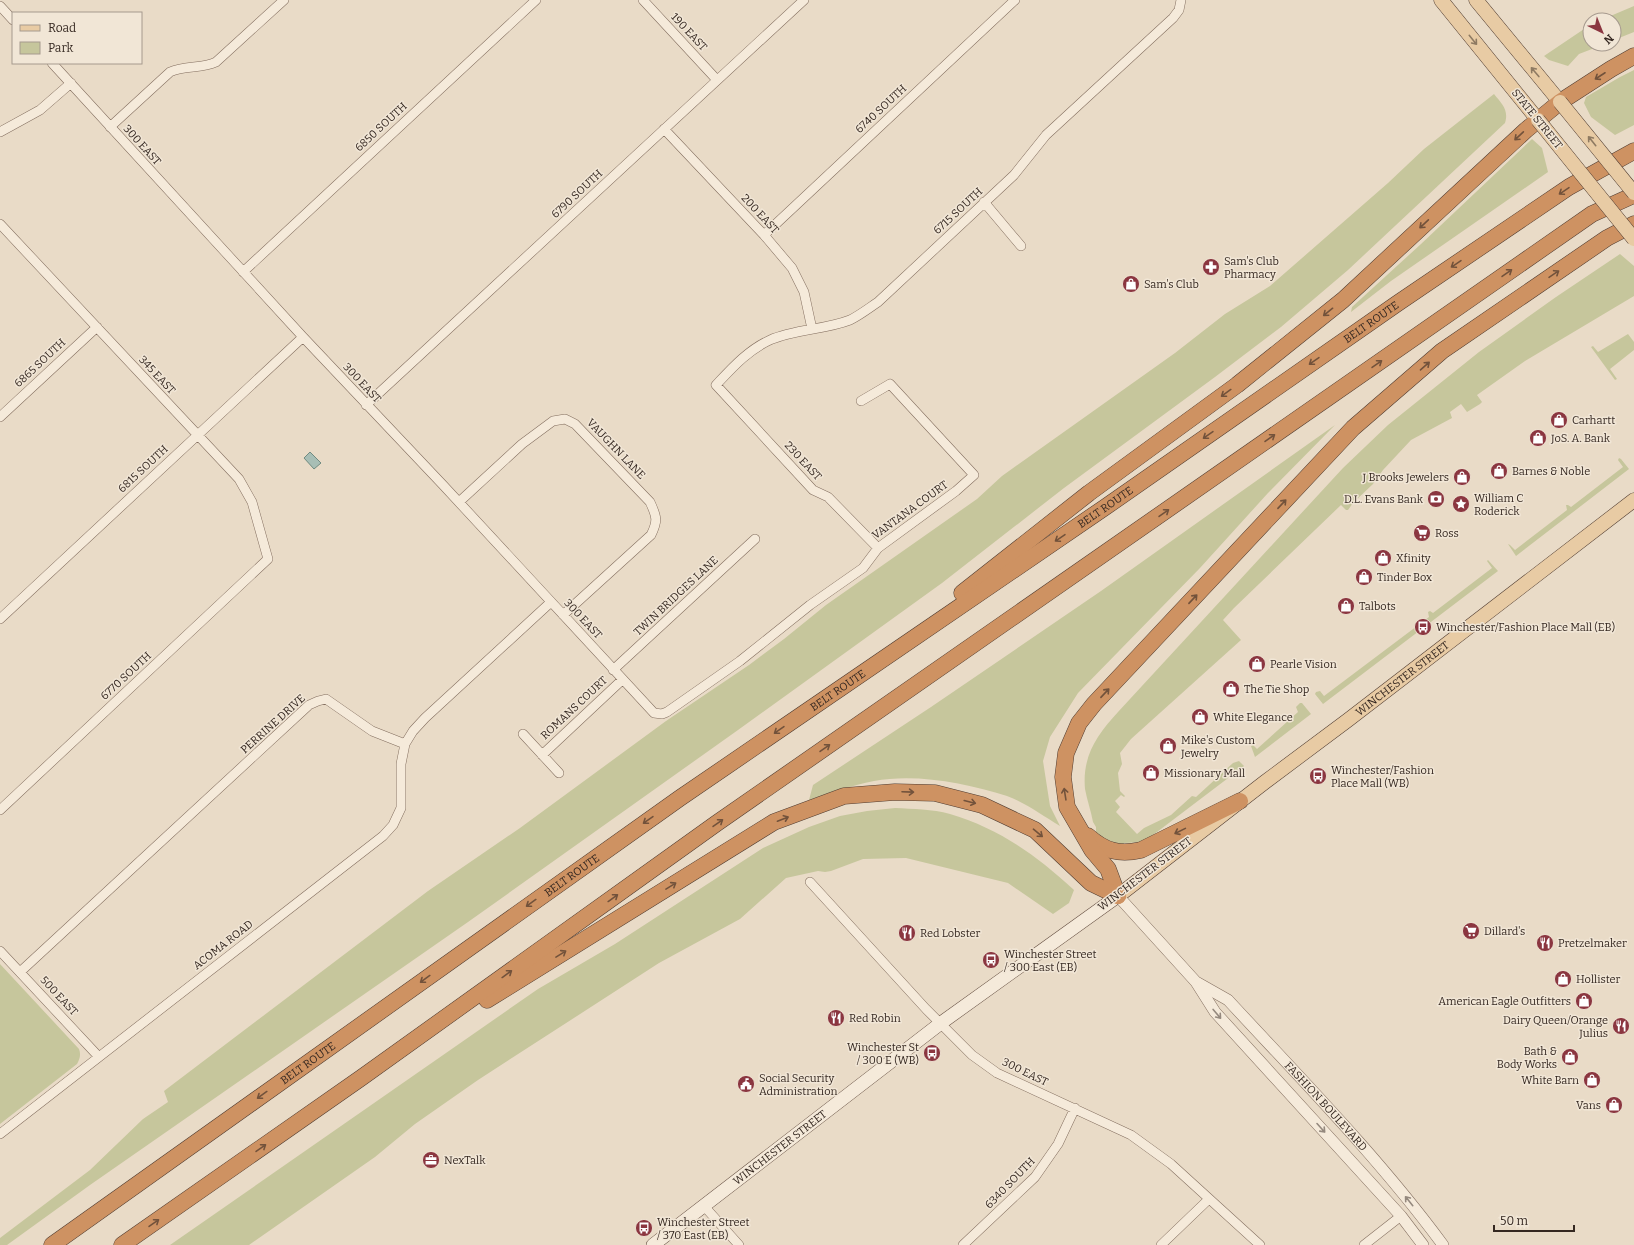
<svg xmlns="http://www.w3.org/2000/svg" width="1634" height="1245" font-family="Bitter,serif">
  <rect width="100%" height="100%" fill="#e9dbc7"/>
  <path fill="#c6c69c" d="M 1634,6 L 1634,32 L 1614,40 L 1614,20 L 1601,20 Z
    M 1590,25 L 1590,44 L 1605,44 L 1579,54 L 1568,66 L 1549,60 L 1544,56 Z
    M 1634,70 L 1634,125 L 1615,135 L 1591,117 L 1584,103 L 1586,97 L 1620,77 Z
    M 1494,94 C 1502,104 1509,110 1505,123 L 1348,270 L 1281,327 L 1215,377 L 1064,488 L 942,583 L 738,730 L 468,922 L 90,1185 L 7,1245 L 0,1245 L 0,1238 L 90,1170 L 143,1119 L 168,1102 L 164,1091 L 428,891 L 520,828 L 666,721 L 749,665 L 784,639 L 826,605 L 977,499 L 1002,476 L 1175,353 L 1225,314 L 1270,286 L 1388,183 L 1424,149 Z
    M 1532,139 L 1542,148 L 1548,172 L 1391,281 L 1351,312 L 1352,307 L 1421,244 Z
    M 1620,254 L 1634,266 L 1634,296 L 1525,361 L 1477,395 L 1482,402 L 1480,404 L 1467,412 L 1461,404 L 1450,412 L 1452,418 L 1411,440 L 1383,470 L 1373,484 L 1353,503 L 1348,510 L 1346,510 L 1341,505 L 1234,608 L 1223,620 L 1241,640 L 1131,739 L 1120,753 L 1122,764 L 1118,773 L 1120,791 L 1125,796 L 1124,797 L 1121,795 L 1115,801 L 1120,807 L 1116,812 L 1137,834 L 1144,828 L 1171,815 L 1192,796 L 1196,797 L 1233,763 L 1239,761 L 1244,766 L 1157,832 L 1143,842 L 1124,843 L 1124,847 L 1096,835 L 1096,827 L 1093,822 C 1091,811 1087,800 1085,789 C 1082,756 1097,735 1118,712 L 1343,468 L 1388,425 L 1479,352 L 1556,297 Z
    M 1628,334 L 1634,342 L 1634,350 L 1610,369 L 1617,379 L 1615,380 L 1591,347 L 1593,346 L 1598,352 Z
    M 1335,425 L 1268,493 L 1200,568 L 1078,693 L 1050,737 L 1043,761 L 1050,806 L 1060,826 C 1043,816 1026,803 1007,796 C 967,783 915,773 874,781 C 852,785 831,793 809,800 L 813,785 L 931,707 L 1101,591 Z
    M 1619,458 L 1621,459 L 1629,469 L 1516,556 L 1508,544 L 1510,545 L 1515,550 L 1567,510 L 1566,505 L 1568,505 L 1571,507 L 1623,467 L 1618,460 Z
    M 1457,498 L 1464,500 L 1466,499 L 1468,501 L 1466,503 L 1467,509 L 1464,511 L 1463,509 L 1458,509 L 1457,510 L 1455,508 L 1457,501 L 1455,500 Z
    M 1488,560 L 1498,571 L 1323,704 L 1315,694 L 1316,692 L 1320,691 L 1324,696 L 1429,617 L 1428,612 L 1430,611 L 1433,613 L 1492,568 L 1487,561 Z
    M 1300,703 L 1302,703 L 1311,714 L 1255,757 L 1251,746 L 1253,745 L 1257,749 L 1298,712 L 1296,707 Z
    M 895,808 C 913,809 932,809 950,814 C 1000,829 1036,855 1074,890 L 1069,903 L 1053,914 L 1008,883 L 906,858 L 863,859 L 831,871 L 825,872 L 818,871 L 786,878 L 740,919 L 659,963 L 478,1080 L 415,1124 L 375,1157 L 249,1245 L 170,1245 L 538,989 L 615,944 L 763,848 L 809,827 L 840,816 L 867,811 Z
    M 0,964 L 79,1049 C 81,1054 80,1059 77,1064 L 0,1124 Z"/>
  <path fill="#a8beb5" stroke="#708b81" d="M 310,452 L 321,463 L 314,469 L 304,458 Z"/>
  <g fill="none" stroke-linecap="round" stroke-linejoin="round">
    <g stroke="#836e5f" stroke-width="10">
      <path id="minor" d="M 643,0 L 717,80
        M 0,6 L 13,20
        M 52,63 L 303,337 L 443,485 L 654,713 L 662,714 L 667,712 L 740,661 L 810,605 L 863,568 L 878,548 L 956,491 L 974,475 L 890,384 L 861,401
        M 110,127 L 170,72 C 185,65 202,69 216,62 L 284,0
        M 664,129 L 764,235 L 792,268 L 804,292 L 812,329
        M 0,132 L 40,110 L 71,83
        M 984,202 L 1021,246
        M 0,224 L 239,479 L 252,502 L 268,559 L 0,810
        M 764,235 L 1015,0
        M 243,272 L 536,0
        M 366,405 L 804,0
        M 0,417 L 97,327
        M 459,502 L 522,444 L 553,421 L 565,419 L 575,424 L 650,502 C 657,517 658,521 651,535 L 563,615
        M 878,548 L 828,497 L 813,490 L 716,385 C 732,368 748,350 770,340 C 795,329 824,330 850,320 C 860,315 869,308 878,302 L 1014,175 L 1046,135 L 1173,18 L 1179,10 L 1181,0
        M 0,619 L 303,337
        M 613,670 L 755,539
        M 523,734 L 559,773
        M 542,755 L 622,680
        M 810,882 L 926,1009 L 972,1055 L 997,1073 L 1131,1135 L 1171,1164 L 1260,1245
        M 0,951 L 99,1057
        M 20,972 L 309,705 L 318,701 L 326,699 L 372,731 L 405,744
        M 0,1134 L 383,836 L 393,825 L 401,808 L 401,764 L 405,744 L 413,731 L 425,718 L 551,602
        M 704,1206 L 739,1245
        M 963,1245 L 1035,1177 L 1058,1144 L 1075,1108
        M 1161,1245 L 1209,1199
        M 1364,1245 L 1401,1216"/>
    </g>
    <g stroke="#836e5f" stroke-width="12">
      <g id="tertiary">
        <path d="M 1118,896 L 1196,982 L 1215,1012 L 1401,1216 L 1423,1245"/>
        <path id="s1" d="M 1198,983 L 1228,1000 C 1301,1079 1379,1158 1443,1245"/>
      </g>
    </g>
    <g stroke="#654f42" stroke-width="14">
      <g id="secondary">
        <path id="s2" d="M 653,1245 L 941,1023 L 1118,896"/>
      </g>
    </g>
    <g stroke="#513d32" stroke-width="15">
      <g id="primary">
        <path d="M 1441,0 L 1538,120"/>
        <path d="M 1476,0 L 1560,102"/>
        <path id="s3" d="M 1118,896 L 1265,782 L 1348,720 L 1634,500"/>
      </g>
    </g>
    <g stroke="#513d32" stroke-width="17">
      <g id="motorway">
        <path d="M 962,593 L 1089,493 L 1237,385 L 1343,300 L 1526,130 L 1560,102 L 1611,69 L 1634,56"/>
        <path d="M 1088,836 C 1105,851 1119,855 1141,850 L 1240,801"/>
        <path d="M 1118,896 L 1108,869 L 1092,850 L 1067,807 L 1063,777 L 1066,753 L 1079,723 L 1094,704 L 1353,428 L 1442,351 L 1607,238 L 1634,224"/>
        <path d="M 487,1000 L 774,822 L 844,796 L 895,792 L 935,793 L 982,805 L 1035,830 L 1091,883 L 1118,896"/>
        <path id="s4" d="M 52,1245 L 680,798 L 1104,508 L 1398,303 L 1569,187 L 1634,151"/>
        <path d="M 122,1245 L 361,1078 L 717,823 L 1592,214 L 1634,195"/>
      </g>
    </g>
    <use href="#minor" stroke="#f5eada" stroke-width="9"/>
    <use href="#tertiary" stroke="#f5eada" stroke-width="11"/>
    <use href="#secondary" stroke="#f5eada" stroke-width="13"/>
    <use href="#primary" stroke="#e8cba4" stroke-width="14"/>
    <use href="#motorway" stroke="#ce9262" stroke-width="16"/>
    <g stroke="#513d32" stroke-width="15" stroke-linecap="butt">
      <path id="primary-bridge" d="M 1560,102 L 1634,193
        M 1538,120 L 1634,239"/>
    </g>
    <use href="#primary-bridge" stroke="#e8cba4" stroke-width="14"/>
  </g>
  <defs><path id="oneway-shaft" d="M-6 0H5M1.5-3L5.5 0L1.5 3" fill="none" stroke-width="1.6" stroke-linecap="round" stroke-linejoin="round"/></defs>
  <g stroke="#8e7a62">
    <use href="#oneway-shaft" transform="translate(1473 40) rotate(51)"/>
    <use href="#oneway-shaft" transform="translate(1535 72) rotate(-130)"/>
    <use href="#oneway-shaft" transform="translate(1592 141) rotate(-129)"/>
  </g>
  <g stroke="#72523b">
    <use href="#oneway-shaft" transform="translate(1600 76) rotate(147)"/>
    <use href="#oneway-shaft" transform="translate(1519 136) rotate(137)"/>
    <use href="#oneway-shaft" transform="translate(1564 191) rotate(146)"/>
    <use href="#oneway-shaft" transform="translate(1424 224) rotate(137)"/>
    <use href="#oneway-shaft" transform="translate(1456 264) rotate(146)"/>
    <use href="#oneway-shaft" transform="translate(1507 273) rotate(-35)"/>
    <use href="#oneway-shaft" transform="translate(1554 274) rotate(-34)"/>
    <use href="#oneway-shaft" transform="translate(1328 312) rotate(141)"/>
    <use href="#oneway-shaft" transform="translate(1314 361) rotate(145)"/>
    <use href="#oneway-shaft" transform="translate(1377 364) rotate(-35)"/>
    <use href="#oneway-shaft" transform="translate(1425 366) rotate(-41)"/>
    <use href="#oneway-shaft" transform="translate(1226 393) rotate(144)"/>
    <use href="#oneway-shaft" transform="translate(1208 435) rotate(145)"/>
    <use href="#oneway-shaft" transform="translate(1270 438) rotate(-35)"/>
    <use href="#oneway-shaft" transform="translate(1282 504) rotate(-47)"/>
    <use href="#oneway-shaft" transform="translate(1164 513) rotate(-35)"/>
    <use href="#oneway-shaft" transform="translate(1060 538) rotate(146)"/>
    <use href="#oneway-shaft" transform="translate(1193 599) rotate(-47)"/>
    <use href="#oneway-shaft" transform="translate(1105 693) rotate(-47)"/>
    <use href="#oneway-shaft" transform="translate(779 730) rotate(145)"/>
    <use href="#oneway-shaft" transform="translate(825 748) rotate(-35)"/>
    <use href="#oneway-shaft" transform="translate(908 792) rotate(2)"/>
    <use href="#oneway-shaft" transform="translate(1065 794) rotate(-99)"/>
    <use href="#oneway-shaft" transform="translate(970 802) rotate(14)"/>
    <use href="#oneway-shaft" transform="translate(783 819) rotate(-21)"/>
    <use href="#oneway-shaft" transform="translate(648 820) rotate(145)"/>
    <use href="#oneway-shaft" transform="translate(718 823) rotate(-35)"/>
    <use href="#oneway-shaft" transform="translate(1180 831) rotate(154)"/>
    <use href="#oneway-shaft" transform="translate(1038 833) rotate(40)"/>
    <use href="#oneway-shaft" transform="translate(671 886) rotate(-32)"/>
    <use href="#oneway-shaft" transform="translate(613 898) rotate(-36)"/>
    <use href="#oneway-shaft" transform="translate(531 903) rotate(144)"/>
    <use href="#oneway-shaft" transform="translate(561 954) rotate(-32)"/>
    <use href="#oneway-shaft" transform="translate(507 974) rotate(-36)"/>
    <use href="#oneway-shaft" transform="translate(425 979) rotate(144)"/>
    <use href="#oneway-shaft" transform="translate(262 1095) rotate(144)"/>
    <use href="#oneway-shaft" transform="translate(261 1148) rotate(-35)"/>
    <use href="#oneway-shaft" transform="translate(154 1223) rotate(-35)"/>
  </g>
  <g stroke="#95897e">
    <use href="#oneway-shaft" transform="translate(1217 1014) rotate(50)"/>
    <use href="#oneway-shaft" transform="translate(1321 1128) rotate(48)"/>
    <use href="#oneway-shaft" transform="translate(1409 1201) rotate(-129)"/>
  </g>
  <defs>
    <g id="pharmacy-disc" transform="scale(0.9)"><circle r="9.5" fill="#8b3640" stroke="#f1e6d6"/><path d="M-2-6h4v4h4v4h-4v4h-4v-4h-4v-4h4Z" fill="#fff"/></g>
    <g id="shop-disc" transform="scale(0.9)"><circle r="9.5" fill="#8b3640" stroke="#f1e6d6"/><path d="M-5-2.5h2.3a2.7 3.5 0 0 1 5.4 0H5L5.5 6h-11ZM-1.5-2.5h3a1.5 2.3 0 0 0-3 0Z" fill="#fff"/></g>
    <g id="bank-disc" transform="scale(0.9)"><circle r="9.5" fill="#8b3640" stroke="#f1e6d6"/><path d="M-6-4H6V4H-6ZM0-2.3a2.3 2.3 0 1 0 0 4.6a2.3 2.3 0 1 0 0-4.6Z" fill="#fff"/></g>
    <g id="sight-disc" transform="scale(0.9)"><circle r="9.5" fill="#8b3640" stroke="#f1e6d6"/><path d="M0-6L1.8-2.2L6-1.7L2.9 1.2L3.7 5.4L0 3.3L-3.7 5.4L-2.9 1.2L-6-1.7L-1.8-2.2Z" fill="#fff"/></g>
    <g id="supermarket-disc" transform="scale(0.9)"><circle r="9.5" fill="#8b3640" stroke="#f1e6d6"/><path d="M-6-5.5h2.5l.6 2H6L4.5 2H-2.5L-4.4-4H-6ZM-1.5 3.2a1.3 1.3 0 1 0 .1 0ZM3 3.2a1.3 1.3 0 1 0 .1 0Z" fill="#fff"/></g>
    <g id="bus-disc" transform="scale(0.9)"><circle r="9.5" fill="#8b3640" stroke="#f1e6d6"/><path d="M-5-6H5V4H4V6H2V4H-2V6H-4V4H-5ZM-3.5-4V0h7V-4ZM-3.5 1.2v1.5H-2V1.2ZM2 1.2v1.5H3.5V1.2Z" fill="#fff"/></g>
    <g id="restaurant-disc" transform="scale(0.9)"><circle r="9.5" fill="#8b3640" stroke="#f1e6d6"/><path d="M-5-6h1v4h1v-4h1v4h1v-4h1v5L-1.5 .5V6h-2V.5L-5-1ZM5-6V6H3V1.5H1.5Q1.5-4 5-6Z" fill="#fff"/></g>
    <g id="civic-disc" transform="scale(0.9)"><circle r="9.5" fill="#8b3640" stroke="#f1e6d6"/><path d="M-.6-6.5H3V-4.5H.6V-3L4-1V1h2V6H-6V1h2V-1L-.6-3ZM-1.2 2.5V6h2.4V2.5Z" fill="#fff"/></g>
    <g id="office-disc" transform="scale(0.9)"><circle r="9.5" fill="#8b3640" stroke="#f1e6d6"/><path d="M-6-3h4V-5.5h4V-3h4V5H-6ZM-1-4.5V-3h2v-1.5ZM-6 0V1H6V0Z" fill="#fff"/></g>
  </defs>
  <g fill-rule="evenodd">
    <use href="#pharmacy-disc" x="1211" y="267"/>
    <use href="#shop-disc" x="1131" y="284"/>
    <use href="#shop-disc" x="1559" y="420"/>
    <use href="#shop-disc" x="1538" y="438"/>
    <use href="#shop-disc" x="1499" y="471"/>
    <use href="#shop-disc" x="1462" y="477"/>
    <use href="#bank-disc" x="1436" y="499"/>
    <use href="#sight-disc" x="1461" y="504"/>
    <use href="#supermarket-disc" x="1422" y="533"/>
    <use href="#shop-disc" x="1383" y="558"/>
    <use href="#shop-disc" x="1364" y="577"/>
    <use href="#shop-disc" x="1346" y="606"/>
    <use href="#bus-disc" x="1423" y="627"/>
    <use href="#shop-disc" x="1257" y="664"/>
    <use href="#shop-disc" x="1231" y="689"/>
    <use href="#shop-disc" x="1200" y="717"/>
    <use href="#shop-disc" x="1168" y="746"/>
    <use href="#shop-disc" x="1151" y="773"/>
    <use href="#bus-disc" x="1318" y="776"/>
    <use href="#supermarket-disc" x="1471" y="931"/>
    <use href="#restaurant-disc" x="907" y="933"/>
    <use href="#restaurant-disc" x="1545" y="943"/>
    <use href="#bus-disc" x="991" y="960"/>
    <use href="#shop-disc" x="1563" y="979"/>
    <use href="#shop-disc" x="1584" y="1001"/>
    <use href="#restaurant-disc" x="836" y="1018"/>
    <use href="#restaurant-disc" x="1621" y="1026"/>
    <use href="#bus-disc" x="932" y="1053"/>
    <use href="#shop-disc" x="1570" y="1057"/>
    <use href="#shop-disc" x="1592" y="1080"/>
    <use href="#civic-disc" x="746" y="1084"/>
    <use href="#shop-disc" x="1614" y="1105"/>
    <use href="#office-disc" x="431" y="1160"/>
    <use href="#bus-disc" x="644" y="1228"/>
  </g>
  <g text-anchor="middle" dominant-baseline="central" stroke-width="3" stroke-linejoin="round" paint-order="stroke">
    <g font-size="11" fill="#352821" stroke="#f1e6d6">
      <text transform="translate(689 32) rotate(47)">190 EAST</text>
      <text transform="translate(881 109) rotate(-43)">6740 SOUTH</text>
      <text transform="translate(1537 119) rotate(51)">STATE STREET</text>
      <text transform="translate(381 127) rotate(-43)">6850 SOUTH</text>
      <text transform="translate(142 145) rotate(48)">300 EAST</text>
      <text transform="translate(577 194) rotate(-43)">6790 SOUTH</text>
      <text transform="translate(958 211) rotate(-43)">6715 SOUTH</text>
      <text transform="translate(760 214) rotate(47)">200 EAST</text>
      <text stroke="none"><textPath href="#s4" startOffset="1610">BELT ROUTE</textPath></text>
      <text transform="translate(40 363) rotate(-43)">6865 SOUTH</text>
      <text transform="translate(157 375) rotate(47)">345 EAST</text>
      <text transform="translate(362 383) rotate(47)">300 EAST</text>
      <text transform="translate(616 449) rotate(46)">VAUGHN LANE</text>
      <text transform="translate(803 461) rotate(47)">230 EAST</text>
      <text transform="translate(143 469) rotate(-43)">6815 SOUTH</text>
      <text stroke="none"><textPath href="#s4" startOffset="1286">BELT ROUTE</textPath></text>
      <text transform="translate(910 510) rotate(-36)">VANTANA COURT</text>
      <text transform="translate(676 596) rotate(-43)">TWIN BRIDGES LANE</text>
      <text transform="translate(583 619) rotate(47)">300 EAST</text>
      <text transform="translate(126 676) rotate(-43)">6770 SOUTH</text>
      <text stroke="none"><textPath href="#s3" startOffset="358">WINCHESTER STREET</textPath></text>
      <text stroke="none"><textPath href="#s4" startOffset="962">BELT ROUTE</textPath></text>
      <text transform="translate(574 708) rotate(-43)">ROMANS COURT</text>
      <text transform="translate(273 724) rotate(-42)">PERRINE DRIVE</text>
      <text stroke="none"><textPath href="#s4" startOffset="638">BELT ROUTE</textPath></text>
      <text transform="translate(1145 874) rotate(-37)">WINCHESTER STREET</text>
      <text transform="translate(223 945) rotate(-38)">ACOMA ROAD</text>
      <text transform="translate(59 996) rotate(47)">500 EAST</text>
      <text stroke="none"><textPath href="#s4" startOffset="314">BELT ROUTE</textPath></text>
      <text transform="translate(1025 1072) rotate(26)">300 EAST</text>
      <text stroke="none"><textPath href="#s1" startOffset="179">FASHION BOULEVARD</textPath></text>
      <text stroke="none"><textPath href="#s2" startOffset="160">WINCHESTER STREET</textPath></text>
      <text transform="translate(1010 1183) rotate(-46)">6340 SOUTH</text>
    </g>
    <g font-size="11" fill="#352821" stroke="#f1e6d6" text-anchor="start">
      <text x="1224" y="261">Sam's Club<tspan x="1224" dy="13">Pharmacy</tspan></text>
      <text x="1144" y="284">Sam's Club</text>
      <text x="1572" y="420">Carhartt</text>
      <text x="1551" y="438">JoS. A. Bank</text>
      <text x="1512" y="471">Barnes &amp; Noble</text>
      <text x="1449" y="477" text-anchor="end">J Brooks Jewelers</text>
      <text x="1474" y="498">William C<tspan x="1474" dy="13">Roderick</tspan></text>
      <text x="1423" y="499" text-anchor="end">D.L. Evans Bank</text>
      <text x="1435" y="533">Ross</text>
      <text x="1396" y="558">Xfinity</text>
      <text x="1377" y="577">Tinder Box</text>
      <text x="1359" y="606">Talbots</text>
      <text x="1436" y="627">Winchester/Fashion Place Mall (EB)</text>
      <text x="1270" y="664">Pearle Vision</text>
      <text x="1244" y="689">The Tie Shop</text>
      <text x="1213" y="717">White Elegance</text>
      <text x="1181" y="740">Mike's Custom<tspan x="1181" dy="13">Jewelry</tspan></text>
      <text x="1331" y="770">Winchester/Fashion<tspan x="1331" dy="13">Place Mall (WB)</tspan></text>
      <text x="1164" y="773">Missionary Mall</text>
      <text x="1484" y="931">Dillard's</text>
      <text x="920" y="933">Red Lobster</text>
      <text x="1558" y="943">Pretzelmaker</text>
      <text x="1004" y="954">Winchester Street<tspan x="1004" dy="13">/ 300 East (EB)</tspan></text>
      <text x="1576" y="979">Hollister</text>
      <text x="1571" y="1001" text-anchor="end">American Eagle Outfitters</text>
      <text x="849" y="1018">Red Robin</text>
      <text x="1608" y="1020" text-anchor="end">Dairy Queen/Orange<tspan x="1608" dy="13">Julius</tspan></text>
      <text x="919" y="1047" text-anchor="end">Winchester St<tspan x="919" dy="13">/ 300 E (WB)</tspan></text>
      <text x="1557" y="1051" text-anchor="end">Bath &amp;<tspan x="1557" dy="13">Body Works</tspan></text>
      <text x="759" y="1078">Social Security<tspan x="759" dy="13">Administration</tspan></text>
      <text x="1579" y="1080" text-anchor="end">White Barn</text>
      <text x="1601" y="1105" text-anchor="end">Vans</text>
      <text x="444" y="1160">NexTalk</text>
      <text x="657" y="1222">Winchester Street<tspan x="657" dy="13">/ 370 East (EB)</tspan></text>
    </g>
  </g>
  <rect x="12" y="12" width="130" height="52" fill="#f1e6d6" stroke="#a69a8e"/>
  <rect x="20" y="25" width="20" height="6" fill="#e8cba4" stroke="#a69a8e"/>
  <text x="48" y="32" font-size="12" fill="#352821">Road</text>
  <rect x="20" y="42" width="20" height="12" fill="#c6c69c" stroke="#a69a8e"/>
  <text x="48" y="52" font-size="12" fill="#352821">Park</text>
  <g transform="translate(1602 32) rotate(137)"><circle r="19" fill="#f1e6d6" stroke="#a69a8e"/>
  <path d="M0-3L7 15L0 10L-7 15Z" fill="#8b3640"/>
  <text y="-6" font-size="11" font-weight="bold" text-anchor="middle" fill="#352821">N</text>
  </g>
  <path d="M1494 1225v6h80v-6" fill="none" stroke="#352821" stroke-width="2"/>
  <text x="1500" y="1225" font-size="12" fill="#352821" stroke="#f1e6d6" stroke-width="3" paint-order="stroke">50 m</text>
</svg>
